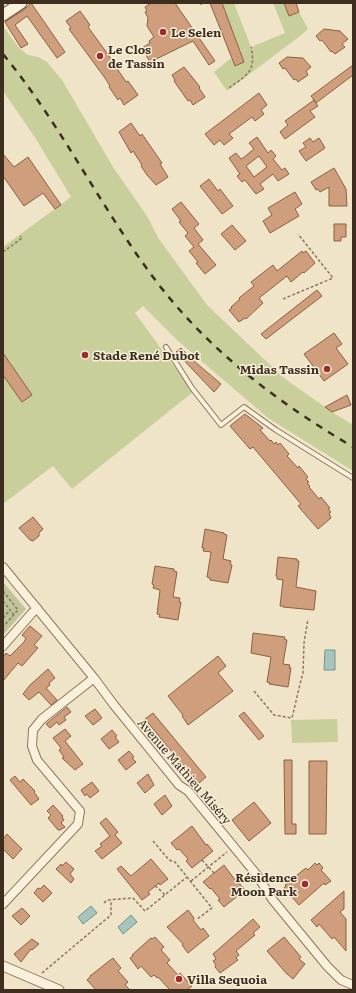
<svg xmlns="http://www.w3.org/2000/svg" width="356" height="993" font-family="Literata,serif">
  <rect width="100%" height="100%" fill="#f0e4c8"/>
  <path fill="#c9cf9b" d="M 222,3 L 234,3 L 251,47 L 285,33 L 273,3 L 284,3 L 289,16 L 299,12 L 308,29 L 300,36 L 227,91 L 214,72 L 231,58 L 235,66 L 244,61 Z
    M 3,26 L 19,48 L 28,55 L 38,57 L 47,62 L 62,80 L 113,167 L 147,216 L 159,239 L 207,305 L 284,378 L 332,412 L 353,425 L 353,471 L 268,418 L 178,341 L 143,306 L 135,313 L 193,392 L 72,489 L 53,466 L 3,504 L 3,247 L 71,197 L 36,139 L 3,91 Z
    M 337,719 L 338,742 L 292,743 L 291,720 Z"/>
  <path fill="#bfc49a" d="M 3,582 L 26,609 L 3,635 Z"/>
  <path fill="#a9c4bc" stroke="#6f938a" d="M 325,650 L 335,650 L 335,670 L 324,670 Z
    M 91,906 L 97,913 L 83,924 L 78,917 Z
    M 131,915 L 137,922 L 123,934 L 118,927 Z"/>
  <path fill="#cf9f7d" stroke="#8d5f41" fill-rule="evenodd" d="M 31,3 L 65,52 L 57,58 L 27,16 L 15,25 L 28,44 L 21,48 L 5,22 L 25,9 Z
    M 151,3 L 175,3 L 215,61 L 209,65 L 193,41 L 150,62 L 142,48 L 150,43 L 149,41 L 154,37 L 147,26 L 148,18 L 145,12 L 147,11 L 145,7 Z
    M 210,3 L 222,3 L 244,62 L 235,66 Z
    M 284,3 L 296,3 L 299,12 L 289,16 Z
    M 80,11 L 90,25 L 88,27 L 112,60 L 118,70 L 126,82 L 128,81 L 138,95 L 124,105 L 120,98 L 118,100 L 109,87 L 110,86 L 105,78 L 69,29 L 71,28 L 66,21 Z
    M 324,29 L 340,31 L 348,39 L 342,44 L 345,47 L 335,54 L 332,51 L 331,52 L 322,40 L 320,41 L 316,36 Z
    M 287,57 L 303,58 L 311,67 L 306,71 L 308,75 L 298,82 L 296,79 L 294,80 L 285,68 L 283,69 L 279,63 Z
    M 353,65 L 353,75 L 316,103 L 311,96 Z
    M 184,67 L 200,87 L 199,88 L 205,97 L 193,105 L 190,100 L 188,101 L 174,81 L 175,80 L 172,75 Z
    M 259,93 L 267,105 L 261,110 L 264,114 L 255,121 L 252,117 L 229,134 L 233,138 L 224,145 L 220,140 L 214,145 L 205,134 Z
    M 314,100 L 318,106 L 310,111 L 315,117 L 285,139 L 280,132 L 288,125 L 285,121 Z
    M 131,123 L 140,136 L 142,134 L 162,163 L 160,164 L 168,177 L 156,185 L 147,175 L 141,166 L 142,165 L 133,151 L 131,153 L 119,132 Z
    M 257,137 L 268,153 L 271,150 L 276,156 L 273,159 L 282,170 L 285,168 L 289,174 L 278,181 L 273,174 L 260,184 L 264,189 L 256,194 L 245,180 L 242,182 L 237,176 L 240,174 L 229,158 L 236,153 L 241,159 L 243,158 L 254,149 L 249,143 ZM 259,156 L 267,167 L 254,177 L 246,166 Z
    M 310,138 L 313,142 L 319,138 L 325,148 L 306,161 L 299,151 L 306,147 L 303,143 Z
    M 3,154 L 14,167 L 28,157 L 61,205 L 55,209 L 43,193 L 24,206 L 3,176 Z
    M 334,168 L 346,189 L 347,206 L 329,206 L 329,187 L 320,192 L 318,189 L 316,190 L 311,182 Z
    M 209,179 L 218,191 L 220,189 L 233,206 L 222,214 L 200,186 Z
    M 295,192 L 302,204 L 295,209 L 299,216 L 270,233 L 263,221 L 272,215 L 268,208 Z
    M 181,202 L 199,224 L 194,228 L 203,240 L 198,244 L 216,265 L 205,274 L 196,263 L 198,262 L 189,251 L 194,247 L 185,236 L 188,233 L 179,222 L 181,221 L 172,209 Z
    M 334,224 L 346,224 L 346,237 L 341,237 L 341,241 L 334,241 Z
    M 232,225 L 246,241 L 235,250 L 221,234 Z
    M 302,251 L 303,253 L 306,251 L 315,263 L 304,273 L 303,272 L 291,282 L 287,276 L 259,298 L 263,303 L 246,319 L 245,318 L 239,322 L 229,310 L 232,308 L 231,307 L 240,299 L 239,298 L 254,286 L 251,282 L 273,265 L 277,271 Z
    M 317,290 L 322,296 L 266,339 L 261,334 Z
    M 334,333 L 342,344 L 336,348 L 348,364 L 324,381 L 304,354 Z
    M 181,348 L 194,361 L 221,384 L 214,392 L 176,352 Z
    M 3,353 L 32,395 L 22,402 L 3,375 Z
    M 347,395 L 351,405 L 332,412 L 325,407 Z
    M 245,414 L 263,428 L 260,430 L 270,441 L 271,440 L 274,444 L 276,442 L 278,445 L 280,443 L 289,454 L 287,456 L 298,468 L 299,466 L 308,477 L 306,479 L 309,482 L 307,483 L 310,486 L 309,487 L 319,499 L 321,497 L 330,508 L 328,509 L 331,512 L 329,513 L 331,518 L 318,529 L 298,506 L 301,504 L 253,447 L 250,449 L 230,426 Z
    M 33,517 L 43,529 L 39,533 L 39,536 L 33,541 L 30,540 L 19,528 Z
    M 205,529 L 224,533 L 224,534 L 227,535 L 223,559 L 231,561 L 230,564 L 232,565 L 228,583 L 210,580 L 210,578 L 207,577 L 211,552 L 203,551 L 204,548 L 202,548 Z
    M 278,557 L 297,559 L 297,561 L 299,561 L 296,587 L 316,591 L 314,610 L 283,607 L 283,606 L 280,606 L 283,580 L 277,579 L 277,576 L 276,576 Z
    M 155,566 L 174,569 L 174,571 L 177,572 L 173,597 L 180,598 L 179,602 L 181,602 L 178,620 L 159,617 L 160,615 L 157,614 L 160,590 L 153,588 L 154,585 L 152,584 Z
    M 30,626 L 42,636 L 34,645 L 38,648 L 22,666 L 18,663 L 3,681 L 3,657 L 6,653 L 10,656 L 24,642 L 26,638 L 22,635 Z
    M 253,633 L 285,637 L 284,639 L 287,640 L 283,664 L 290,665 L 289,668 L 291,668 L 288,687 L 269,684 L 270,683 L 267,682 L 271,657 L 251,653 Z
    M 218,656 L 226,666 L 218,673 L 233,691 L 188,725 L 182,716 L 183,715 L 168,696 Z
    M 48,669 L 55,678 L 49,683 L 50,685 L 46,688 L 57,700 L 51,705 L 39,692 L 29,700 L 23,694 L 30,685 Z
    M 67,707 L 71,712 L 64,717 L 66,720 L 59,725 L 57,722 L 50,728 L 46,724 Z
    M 95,709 L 102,718 L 93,725 L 85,716 Z
    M 244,712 L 264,736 L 259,740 L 239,716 Z
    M 153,713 L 206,777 L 198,784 L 145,719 Z
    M 65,729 L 71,736 L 65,741 L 83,764 L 75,770 L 62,758 L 64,757 L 59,750 L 61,748 L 53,738 Z
    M 112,730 L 117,736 L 115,737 L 119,742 L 109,749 L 101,739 Z
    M 129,751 L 134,757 L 132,758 L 136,762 L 126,770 L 118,760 Z
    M 284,760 L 292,760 L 292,824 L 296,824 L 296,834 L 285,834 Z
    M 309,761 L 327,761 L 326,834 L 309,834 Z
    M 148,774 L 154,785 L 145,793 L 137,783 Z
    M 15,776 L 20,782 L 23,779 L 35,791 L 34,792 L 39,799 L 31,805 L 10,780 Z
    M 92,782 L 99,791 L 90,798 L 87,794 L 85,796 L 81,790 Z
    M 165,795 L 172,806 L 162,815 L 154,804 Z
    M 254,802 L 271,823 L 249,841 L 232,820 Z
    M 53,805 L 63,816 L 62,817 L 64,820 L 61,823 L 65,827 L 60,830 L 58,830 L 48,818 L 51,815 L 47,811 Z
    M 106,818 L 118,832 L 115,835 L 122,843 L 102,859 L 95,851 L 102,846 L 100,844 L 110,836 L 100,823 Z
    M 192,826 L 206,845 L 207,844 L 213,851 L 192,868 L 186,861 L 188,859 L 179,849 L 177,850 L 171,843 Z
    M 7,834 L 22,849 L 13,859 L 3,849 L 3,839 Z
    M 151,859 L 168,879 L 160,885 L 159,883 L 148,892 L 150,894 L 142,900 L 117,869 L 121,866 L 131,876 Z
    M 66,862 L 74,869 L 70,874 L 74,879 L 71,883 L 56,869 L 61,864 L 62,866 Z
    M 315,863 L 317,865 L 319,863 L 323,868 L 321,870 L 331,881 L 325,885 L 324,883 L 299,905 L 284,888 L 286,886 L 285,885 L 302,871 L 306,868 L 308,870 Z
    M 224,865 L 238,884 L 239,883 L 245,890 L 224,907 L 218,900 L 220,899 L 211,888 L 210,889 L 203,882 Z
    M 44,885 L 52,893 L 43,902 L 34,893 L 38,888 L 40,889 Z
    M 344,891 L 344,909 L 340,912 L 346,919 L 346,951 L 334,937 L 332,939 L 319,924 L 317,927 L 311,920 Z
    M 22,908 L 30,916 L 21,925 L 12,916 Z
    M 188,910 L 194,918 L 193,920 L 201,930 L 203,928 L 209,936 L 188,953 L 182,945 L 183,944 L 167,927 Z
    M 253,919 L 260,927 L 253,933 L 255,935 L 236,951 L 239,955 L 236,958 L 238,960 L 220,973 L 215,967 L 216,965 L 213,961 L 216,959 L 213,954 Z
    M 155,937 L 164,947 L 161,950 L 170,960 L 167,963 L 178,975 L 180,973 L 192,986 L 187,990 L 170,990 L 158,977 L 157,978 L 154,975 L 151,977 L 141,966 L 138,969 L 130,958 L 133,956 L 132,955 L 151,938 L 152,939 Z
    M 284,937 L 301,957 L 299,959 L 305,964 L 293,979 L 286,973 L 267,951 Z
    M 32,939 L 39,944 L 32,950 L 31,949 L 21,962 L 14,954 Z
    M 113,958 L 121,968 L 118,971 L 128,982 L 125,985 L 130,990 L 96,990 L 87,980 L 90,977 L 90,976 Z"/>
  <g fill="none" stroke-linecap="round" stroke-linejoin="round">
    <g stroke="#8d765c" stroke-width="6">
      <path id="service" d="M 166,347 L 192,388 L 221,425 L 244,407 L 276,430 L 353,478"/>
    </g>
    <g stroke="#8d765c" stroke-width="10">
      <path id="minor" d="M 3,567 L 94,678 L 114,705 L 179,785 L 188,791 L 257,875 L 272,899 L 327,966 L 341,980 L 353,985
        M 3,646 L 32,613 L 37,608
        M 3,904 L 78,824 L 80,811 L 37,760 L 32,746 L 33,730 L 42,719 L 94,678"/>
    </g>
    <g stroke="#8d765c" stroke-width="11">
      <path id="tertiary" d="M 3,966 L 59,990"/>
    </g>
    <g stroke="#6f573f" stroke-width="13">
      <path id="secondary" d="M 3,15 L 21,3"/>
    </g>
    <path stroke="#8d765c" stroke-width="1.5" stroke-dasharray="3 2" stroke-linecap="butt" d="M 201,3 L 201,5
      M 229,88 C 248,74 256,72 251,47
      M 3,252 L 22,238 L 20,236
      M 283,299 L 333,278 L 298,234
      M 3,591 L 18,610 L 3,627
      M 3,601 L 14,615
      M 3,618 L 10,610
      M 254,691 L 274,715 L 292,718 L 301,680 L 303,673 L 304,643 L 308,619
      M 153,841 L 169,860 L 175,862 L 212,908 L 196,920
      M 202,860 L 214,873
      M 191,881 L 227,852
      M 155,886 L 158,888 L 165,895
      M 104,903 L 107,900 L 133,898 L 145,911 L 187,877
      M 42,973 L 111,915 L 111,900"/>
    <use href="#service" stroke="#faf1dc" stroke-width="4"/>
    <use href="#minor" stroke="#faf1dc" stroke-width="8"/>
    <use href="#tertiary" stroke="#faf1dc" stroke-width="9"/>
    <use href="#secondary" stroke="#faf1dc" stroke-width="11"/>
    <path stroke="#3d2e20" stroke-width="2.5" stroke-dasharray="7 7" stroke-linecap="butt" d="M 3,54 C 59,122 98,202 150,273 C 205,348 274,400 353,447"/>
  </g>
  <g fill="#9e2a2b" stroke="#f7eed8" stroke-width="1.5">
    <circle cx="163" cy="32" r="4"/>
    <circle cx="100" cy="56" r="4"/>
    <circle cx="85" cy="355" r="4"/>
    <circle cx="327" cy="369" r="4"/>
    <circle cx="305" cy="884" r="4"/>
    <circle cx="179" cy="979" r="4"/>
  </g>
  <g text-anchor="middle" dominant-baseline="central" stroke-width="3" stroke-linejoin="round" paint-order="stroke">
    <g font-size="12" font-weight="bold" fill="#3d2e20" stroke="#f7eed8" text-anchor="start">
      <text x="171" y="32">Le Selen</text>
      <text x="108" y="49">Le Clos<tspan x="108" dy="14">de Tassin</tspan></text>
      <text x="93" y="355">Stade René Dubot</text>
      <text x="319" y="369" text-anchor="end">Midas Tassin</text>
      <text x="297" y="877" text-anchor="end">Résidence<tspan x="297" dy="14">Moon Park</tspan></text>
      <text x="187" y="979">Villa Sequoia</text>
    </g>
    <g font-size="12" fill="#3d2e20" stroke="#f7eed8">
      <text transform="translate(185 771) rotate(49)">Avenue Mathieu Miséry</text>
    </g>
  </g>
  <rect width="356" height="993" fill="none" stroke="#3d2e20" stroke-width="8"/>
</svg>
